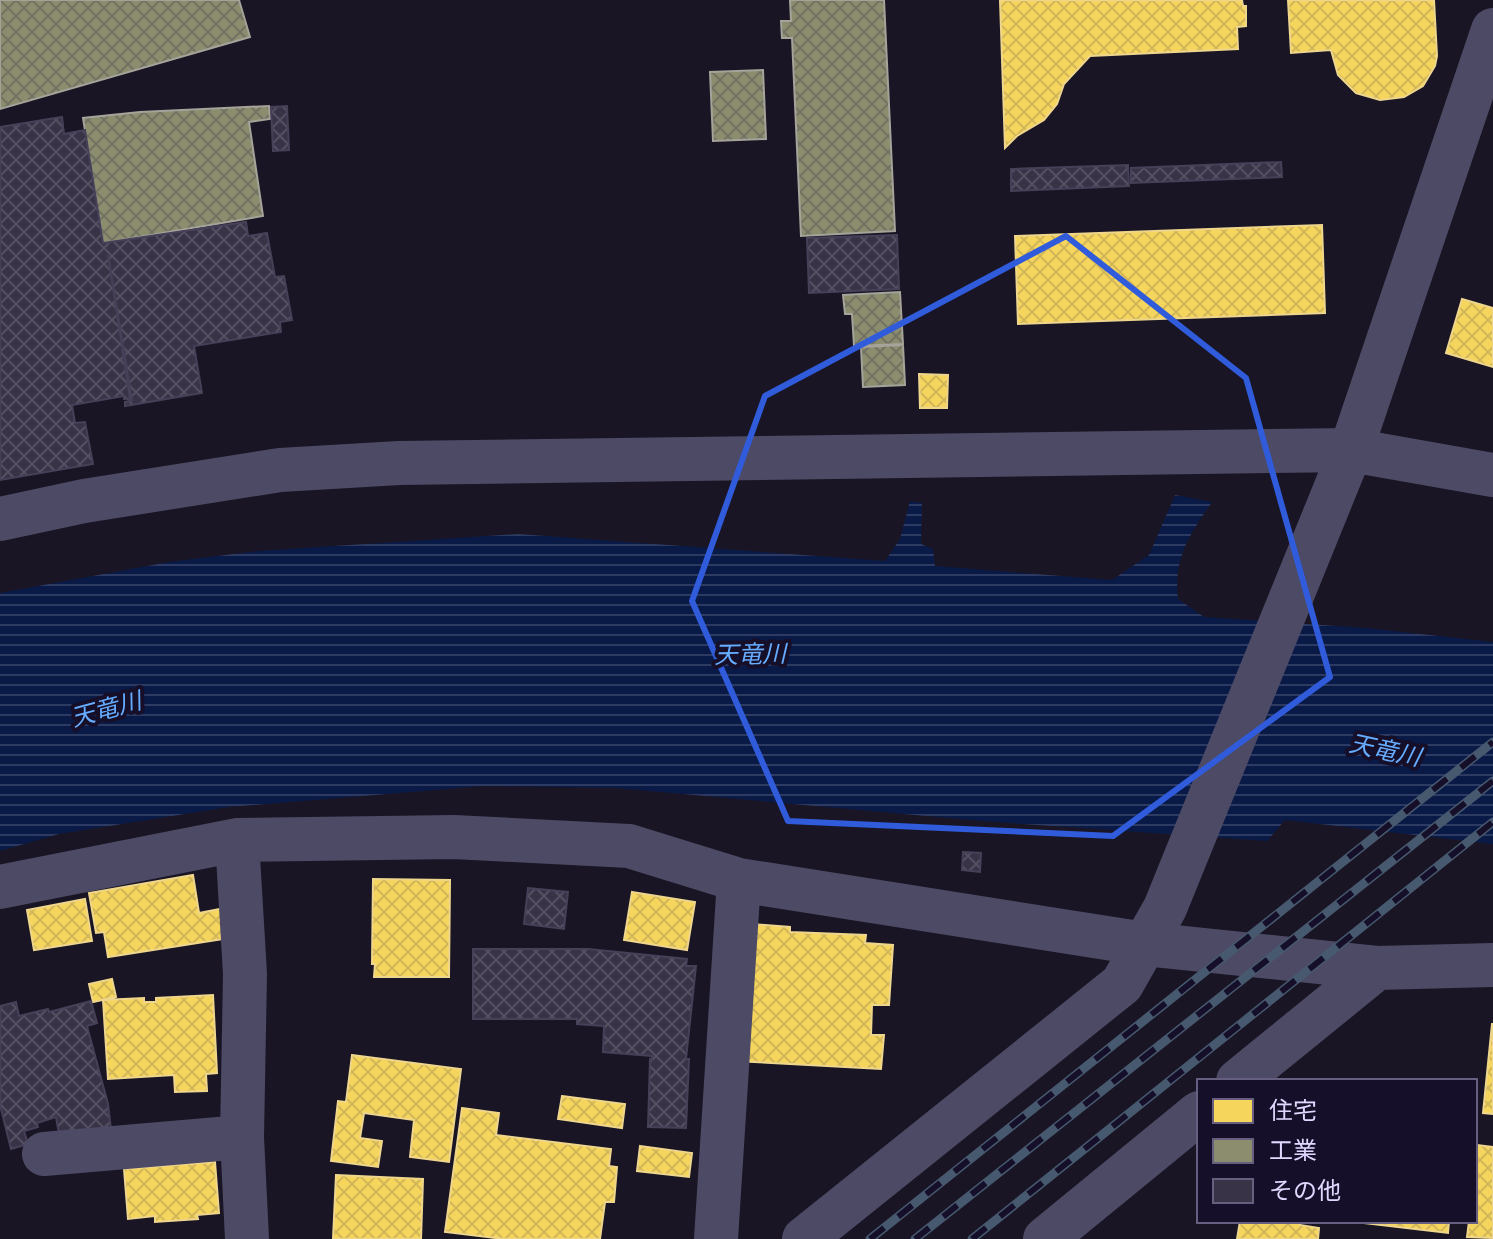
<svg xmlns="http://www.w3.org/2000/svg" width="1493" height="1239" font-family="Ubuntu,'Noto Sans JP',sans-serif">
  <defs>
    <pattern id="water-rules" width="6" height="5" patternUnits="userSpaceOnUse" patternTransform="scale(2)"><rect width="6" height="5" fill="#091a47"/><path d="M0 2.5h6" fill="none" stroke="#2d3b63"/></pattern>
    <pattern id="homes-cross-hatch" width="8" height="8" patternUnits="userSpaceOnUse" patternTransform="scale(2)"><rect width="8" height="8" fill="#f6d55c"/><path d="M0 0l8 8M0 8l8-8" fill="none" stroke="#d2b759"/></pattern>
    <pattern id="industry-cross-hatch" width="8" height="8" patternUnits="userSpaceOnUse" patternTransform="scale(2)"><rect width="8" height="8" fill="#8c8c6e"/><path d="M0 0l8 8M0 8l8-8" fill="none" stroke="#727262"/></pattern>
    <pattern id="building-cross-hatch" width="8" height="8" patternUnits="userSpaceOnUse" patternTransform="scale(2)"><rect width="8" height="8" fill="#383346"/><path d="M0 0l8 8M0 8l8-8" fill="none" stroke="#545062"/></pattern>
  </defs>
  <rect width="100%" height="100%" fill="#191524"/>
  <path fill="url(#water-rules)" d="M 1175,495 L 1212,502 C 1190,534 1173,558 1178,599 L 1204,617 L 1366,628 L 1493,642 L 1493,844 L 1285,820 L 1267,841 L 982,821 L 616,788 L 484,786 L 229,807 L 59,834 L 0,851 L 0,593 L 169,562 L 258,551 L 518,534 L 885,561 L 900,539 L 910,501 L 922,503 L 921,544 L 933,549 L 935,566 L 1112,580 L 1149,555 Z"/>
  <path fill="url(#homes-cross-hatch)" stroke="#efd68d" stroke-width="2" d="M 1000,0 L 1242,0 L 1243,6 L 1246,6 L 1246,26 L 1237,27 L 1238,49 L 1090,56 L 1064,84 L 1057,104 L 1044,120 L 1017,136 L 1005,148 Z
    M 1288,0 L 1434,0 L 1437,56 L 1435,66 L 1423,86 L 1404,97 L 1380,100 L 1356,93 L 1338,75 L 1331,50 L 1291,53 Z
    M 1322,225 L 1325,313 L 1018,324 L 1015,236 Z
    M 1462,299 L 1493,308 L 1493,367 L 1446,353 Z
    M 919,374 L 948,375 L 947,408 L 920,408 Z
    M 193,875 L 199,913 L 225,908 L 230,938 L 108,957 L 104,932 L 96,933 L 89,893 Z
    M 373,879 L 450,880 L 449,977 L 374,977 L 375,964 L 372,964 Z
    M 632,892 L 695,902 L 687,950 L 624,940 Z
    M 85,899 L 92,941 L 34,950 L 27,910 Z
    M 753,924 L 790,927 L 790,932 L 866,935 L 865,943 L 893,945 L 889,1005 L 872,1005 L 871,1035 L 884,1035 L 881,1069 L 735,1061 Z
    M 112,979 L 116,997 L 93,1002 L 89,984 Z
    M 213,995 L 217,1073 L 206,1074 L 207,1091 L 175,1092 L 174,1075 L 108,1079 L 103,1000 L 144,998 L 144,1002 L 156,1002 L 156,998 Z
    M 1492,1024 L 1493,1024 L 1493,1114 L 1483,1113 Z
    M 352,1055 L 461,1069 L 449,1162 L 410,1157 L 414,1120 L 364,1113 L 360,1138 L 382,1141 L 378,1167 L 331,1161 L 338,1101 L 346,1102 Z
    M 562,1096 L 625,1104 L 622,1128 L 558,1119 Z
    M 462,1108 L 499,1113 L 496,1135 L 611,1149 L 609,1166 L 617,1167 L 614,1202 L 605,1202 L 600,1239 L 504,1239 L 445,1232 Z
    M 1477,1145 L 1493,1147 L 1493,1238 L 1467,1237 L 1469,1221 L 1475,1221 Z
    M 640,1146 L 692,1153 L 689,1177 L 637,1171 Z
    M 215,1162 L 219,1213 L 197,1215 L 198,1219 L 155,1222 L 155,1216 L 128,1219 L 124,1169 Z
    M 336,1175 L 423,1179 L 421,1239 L 333,1239 Z
    M 1240,1221 L 1300,1221 L 1300,1225 L 1319,1228 L 1318,1239 L 1237,1239 Z
    M 1347,1221 L 1449,1221 L 1448,1233 Z"/>
  <path fill="url(#industry-cross-hatch)" stroke="#a5a39a" stroke-width="2" d="M 0,0 L 239,0 L 250,37 L 0,109 Z
    M 790,0 L 884,0 L 895,231 L 801,236 L 792,38 L 782,38 L 781,21 L 791,21 Z
    M 763,70 L 766,139 L 713,141 L 710,72 Z
    M 269,106 L 270,119 L 249,122 L 263,216 L 103,243 L 83,118 L 140,112 Z
    M 900,292 L 903,344 L 854,346 L 852,314 L 845,314 L 843,295 Z
    M 903,345 L 905,385 L 863,387 L 861,347 Z"/>
  <path fill="url(#building-cross-hatch)" stroke="#464058" stroke-width="2" d="M 287,106 L 289,150 L 273,151 L 271,107 Z
    M 62,117 L 64,134 L 85,130 L 103,243 L 246,222 L 248,236 L 267,233 L 275,277 L 284,276 L 292,320 L 280,322 L 281,332 L 194,346 L 202,393 L 125,406 L 125,402 L 132,400 L 108,255 L 130,399 L 124,399 L 124,396 L 72,405 L 75,423 L 85,422 L 93,464 L 0,480 L 0,127 Z
    M 1281,162 L 1282,177 L 1131,183 L 1131,168 Z
    M 1128,165 L 1129,186 L 1011,191 L 1011,169 Z
    M 897,235 L 899,289 L 809,293 L 807,238 Z
    M 963,852 L 981,853 L 980,872 L 962,870 Z
    M 528,888 L 568,892 L 564,929 L 524,924 Z
    M 473,949 L 588,949 L 687,959 L 686,966 L 696,966 L 686,1059 L 689,1059 L 686,1128 L 648,1127 L 650,1059 L 652,1060 L 652,1056 L 603,1052 L 604,1026 L 577,1024 L 577,1019 L 473,1019 Z
    M 91,1001 L 97,1023 L 87,1026 L 108,1104 L 112,1138 L 60,1140 L 56,1117 L 37,1123 L 38,1127 L 24,1131 L 28,1144 L 11,1149 L 0,1105 L 0,1006 L 16,1002 L 19,1016 L 48,1009 L 49,1012 Z"/>
  <g fill="none" stroke-linecap="round" stroke-linejoin="round">
    <path stroke="#4d4a65" stroke-width="44" d="M 0,519 L 84,501 L 280,470 L 399,463 L 1351,450 L 1493,475
      M 237,840 L 245,974 L 242,1137
      M 0,887 L 237,840 L 454,837 L 629,846 L 739,880 L 1145,944 L 1377,968 L 1493,965
      M 1238,1081 L 1377,968
      M 44,1154 L 242,1137 L 247,1239
      M 716,1239 L 739,880
      M 804,1239 L 1122,984 L 1165,908 L 1351,450 L 1493,30
      M 1045,1239 L 1199,1113"/>
    <g stroke="#47596f" stroke-width="9">
      <path id="rail" d="M 870,1239 L 1493,742
        M 915,1239 L 1493,781
        M 972,1239 L 1493,822"/>
    </g>
    <use href="#rail" stroke="#160f2a" stroke-width="6" stroke-dasharray="18" stroke-linecap="butt"/>
  </g>
  <path fill="none" stroke="#305cdc" stroke-width="6" stroke-linejoin="round" d="M 1066,236 L 1246,378 L 1330,677 L 1113,836 L 788,821 L 692,601 L 765,396 Z"/>
  <g text-anchor="middle" dominant-baseline="central" stroke-width="8" stroke-linejoin="round" paint-order="stroke">
    <g font-size="24" font-style="italic" fill="#66acff" stroke="#160f2a">
      <text transform="translate(750 654) rotate(-1)">天竜川</text>
      <text transform="translate(106 709) rotate(-15)">天竜川</text>
      <text transform="translate(1385 750) rotate(12)">天竜川</text>
    </g>
  </g>
  <rect x="1197" y="1079" width="280" height="144" fill="#160f2a" stroke="#675f7f" stroke-width="2"/>
  <rect x="1213" y="1099" width="40" height="24" fill="#f6d55c" stroke="#675f7f" stroke-width="2"/>
  <text x="1269" y="1119" font-size="24" fill="#e0d8ff">住宅</text>
  <rect x="1213" y="1139" width="40" height="24" fill="#8c8c6e" stroke="#675f7f" stroke-width="2"/>
  <text x="1269" y="1159" font-size="24" fill="#e0d8ff">工業</text>
  <rect x="1213" y="1179" width="40" height="24" fill="#383346" stroke="#675f7f" stroke-width="2"/>
  <text x="1269" y="1199" font-size="24" fill="#e0d8ff">その他</text>
</svg>
